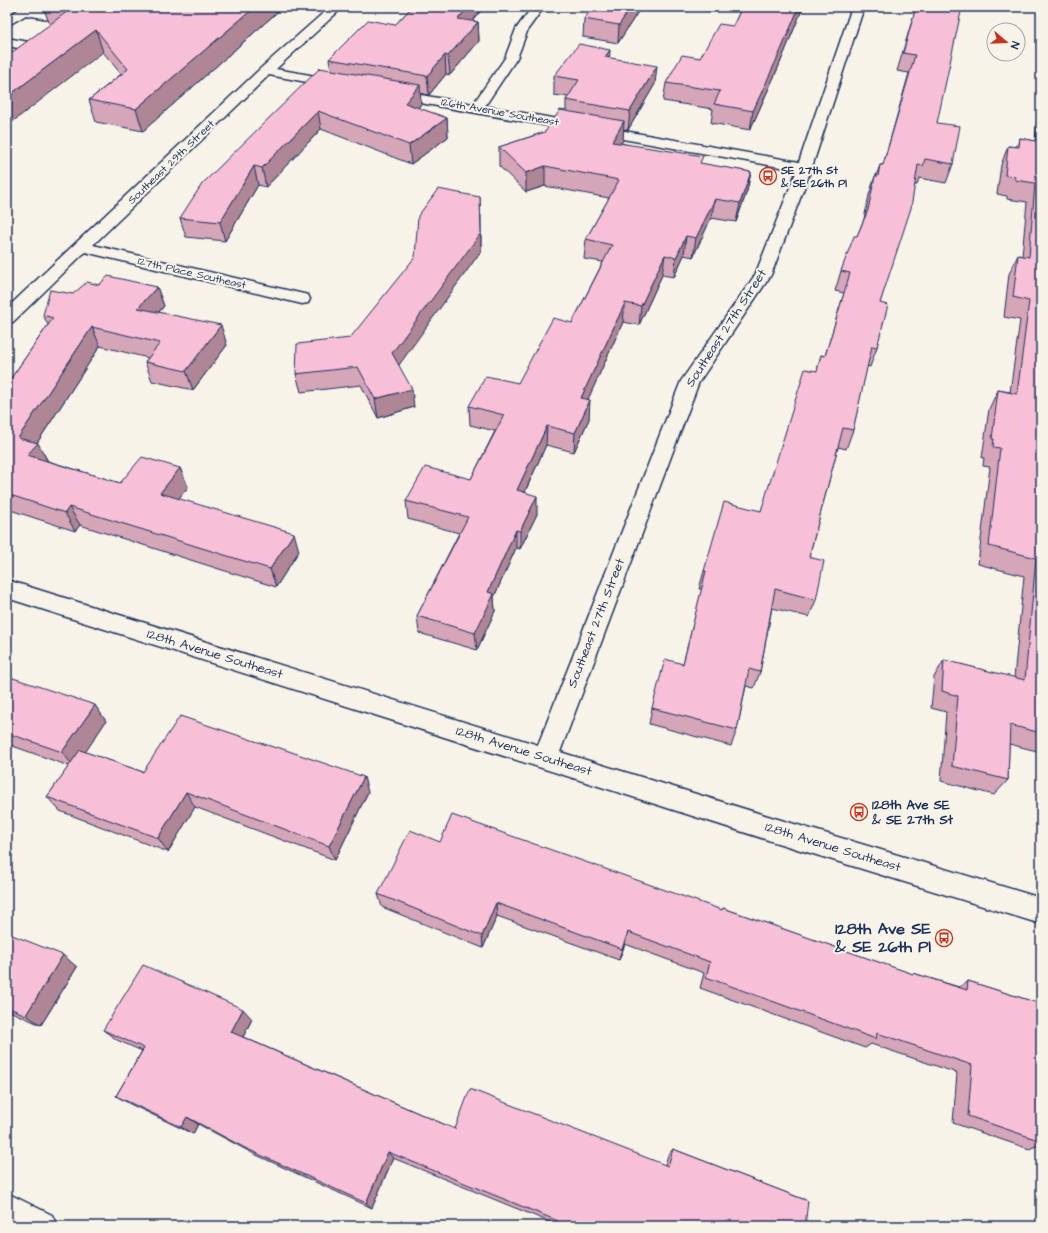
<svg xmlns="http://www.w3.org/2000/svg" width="1048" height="1233" font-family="'Architects Daughter',sans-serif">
  <rect width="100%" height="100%" fill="#f7f3e8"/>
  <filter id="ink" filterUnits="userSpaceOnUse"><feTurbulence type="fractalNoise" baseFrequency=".025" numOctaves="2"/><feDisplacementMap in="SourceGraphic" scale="8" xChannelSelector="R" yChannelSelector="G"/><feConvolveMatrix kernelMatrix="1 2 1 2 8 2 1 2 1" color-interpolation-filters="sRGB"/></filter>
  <g filter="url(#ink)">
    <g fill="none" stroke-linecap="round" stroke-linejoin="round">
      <g stroke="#1b2f5e" stroke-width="3">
        <path id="minor" d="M 22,7 L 36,7 L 35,9 L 63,14 L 65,17 L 63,20 L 59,21 L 26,15 L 7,26 L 7,17 Z
          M 330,7 L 343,7 L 276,69 L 344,81 L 346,84 L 344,87 L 339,88 L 269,75 L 93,245 L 308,295 L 310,299 L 308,303 L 302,304 L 85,252 L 13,322 L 7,323 L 7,308 L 261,68 Z
          M 532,7 L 544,7 L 528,29 L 517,58 L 485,106 L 799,162 L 852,7 L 864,7 L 812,167 L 771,275 L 699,382 L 560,752 L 771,817 L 1041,898 L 1041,924 L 771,841 L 7,598 L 7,580 L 538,745 L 681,381 L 755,275 L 797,170 L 392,98 L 387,97 L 385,94 L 387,91 L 392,90 L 473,104 L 505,58 L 516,29 Z
          M 7,38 L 45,45 L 49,46 L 51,49 L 49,52 L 45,53 L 7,46 Z
          M 7,1193 L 52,1215 L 57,1226 L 7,1226 Z"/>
      </g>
      <use href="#minor" fill="#f7f3e8" fill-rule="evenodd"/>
    </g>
    <path fill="#d5a5b8" stroke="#1b2f5e" d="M 43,7 L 283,7 L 143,131 L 96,122 L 89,100 L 121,74 L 103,52 L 50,25 Z
      M 412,7 L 484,7 L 472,21 L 478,22 L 479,41 L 450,75 L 446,74 L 429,95 L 420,93 L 421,104 L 418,108 L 447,118 L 448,137 L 411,164 L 321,129 L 266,187 L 258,185 L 225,241 L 186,237 L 180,218 L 331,70 L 329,59 L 395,25 Z
      M 591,7 L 641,7 L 618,43 L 583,37 L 584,19 L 591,10 Z
      M 742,7 L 803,7 L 778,68 L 750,130 L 711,123 L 713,109 L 663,101 L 666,83 L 700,58 L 733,26 Z
      M 916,7 L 937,123 L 953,164 L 946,183 L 919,178 L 917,185 L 915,185 L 880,303 L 877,347 L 870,367 L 867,366 L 853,430 L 846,449 L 838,447 L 809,557 L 816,600 L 809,617 L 772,608 L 760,672 L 754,688 L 746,686 L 737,730 L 731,746 L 649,724 L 652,708 L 683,664 L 702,589 L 699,589 L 704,571 L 761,511 L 817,371 L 821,355 L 825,356 L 844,293 L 835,291 L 841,271 L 857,236 L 864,219 L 869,195 L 875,176 L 876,176 L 880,165 L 883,165 L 909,73 L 897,71 Z
      M 610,58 L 655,84 L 628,130 L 623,129 L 623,140 L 621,143 L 702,164 L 751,172 L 747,191 L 736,222 L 711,218 L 693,257 L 684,255 L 674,277 L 662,275 L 639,325 L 623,322 L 588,399 L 589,419 L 574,452 L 546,445 L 525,492 L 537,514 L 520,549 L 516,548 L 494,597 L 495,611 L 477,650 L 419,633 L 417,616 L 459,533 L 408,519 L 406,501 L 471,479 L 495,431 L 470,425 L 469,406 L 518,383 L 572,323 L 603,262 L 584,259 L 586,239 L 609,198 L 545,186 L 526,192 L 499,166 L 499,147 L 545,132 L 566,111 L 566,100 L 568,97 L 554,95 L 554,76 Z
      M 1041,94 L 1041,752 L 1009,744 L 1008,780 L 994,795 L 941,781 L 946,712 L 931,708 L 934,677 L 944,660 L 1014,678 L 1024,576 L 978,564 L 990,467 L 983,466 L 984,458 L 982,458 L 989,409 L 998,390 L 1010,392 L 1020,320 L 1004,317 L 1009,274 L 1018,255 L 1022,256 L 1027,202 L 1007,199 L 1007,196 L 997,194 L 1001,165 L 1008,146 L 1016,147 L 1020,138 L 1035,141 L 1039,98 Z
      M 481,215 L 481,251 L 398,365 L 414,407 L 378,418 L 361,385 L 301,392 L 296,374 L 350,338 Z
      M 99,285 L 157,287 L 164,306 L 159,312 L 227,345 L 193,390 L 152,381 L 145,362 L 148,358 L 100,346 L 37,443 L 48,461 L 120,483 L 180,468 L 188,487 L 178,499 L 299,551 L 276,587 L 80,525 L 75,531 L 7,509 L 7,384 L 48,325 L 43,315 L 73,294 Z
      M 7,680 L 106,721 L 85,752 L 143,772 L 368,792 L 335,860 L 195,807 L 168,852 L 60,811 L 47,797 L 69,766 L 7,744 Z
      M 440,842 L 722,910 L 723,908 L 912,974 L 913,973 L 959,987 L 968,981 L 1041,1004 L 1041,1144 L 1029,1149 L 953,1123 L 957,1073 L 871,1044 L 865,1048 L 700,988 L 704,973 L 625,944 L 619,960 L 497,916 L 483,948 L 382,907 L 378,894 Z
      M 7,933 L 77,967 L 41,1025 L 7,1010 Z
      M 252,1019 L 243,1037 L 455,1129 L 665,1165 L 668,1155 L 673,1149 L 808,1201 L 557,1225 L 393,1158 L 372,1208 L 254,1154 L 198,1124 L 193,1134 L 130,1104 L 116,1096 L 142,1051 L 117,1040 L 103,1030 Z"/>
    <path fill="#ae8696" stroke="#1b2f5e" d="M 255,7 L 283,7 L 143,131 L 136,109 Z
      M 468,7 L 484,7 L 459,37 L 458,19 Z
      M 631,7 L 641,7 L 618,43 L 619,25 Z
      M 799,7 L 803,7 L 778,68 L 750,130 L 753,111 Z
      M 478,22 L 479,41 L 450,75 L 448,56 Z
      M 96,30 L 103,52 L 7,126 L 7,97 Z
      M 610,50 L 609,68 L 605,57 Z
      M 445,55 L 446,74 L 429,95 L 427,76 Z
      M 657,66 L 655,84 L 628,130 L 630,111 Z
      M 420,85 L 421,104 L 407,122 L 405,103 Z
      M 318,111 L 321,129 L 266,187 L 262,168 Z
      M 447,118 L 448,137 L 411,164 L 409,145 Z
      M 624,121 L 623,140 L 611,161 L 612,142 Z
      M 254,166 L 258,185 L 225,241 L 220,222 Z
      M 545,166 L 545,186 L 526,192 L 526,173 Z
      M 751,172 L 747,191 L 736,222 L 740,203 Z
      M 480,197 L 481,251 L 394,372 L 392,353 Z
      M 715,199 L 711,218 L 693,257 L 696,238 Z
      M 686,236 L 684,255 L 674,277 L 676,258 Z
      M 665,255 L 662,275 L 639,325 L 641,306 Z
      M 157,287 L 164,306 L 145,327 L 138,308 Z
      M 625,303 L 623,322 L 580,417 L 581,398 Z
      M 221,325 L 227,345 L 193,390 L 186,371 Z
      M 92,327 L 100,346 L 35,446 L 38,443 L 48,462 L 38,474 L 18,438 Z
      M 412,389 L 414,407 L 378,418 L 375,399 Z
      M 590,400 L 589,419 L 574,452 L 575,433 Z
      M 547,426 L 546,445 L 517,509 L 517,490 Z
      M 180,468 L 188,487 L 168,512 L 160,493 Z
      M 537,496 L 537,514 L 520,549 L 520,531 Z
      M 69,507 L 80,525 L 75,531 L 65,513 Z
      M 516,530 L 516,548 L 494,597 L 495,611 L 477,650 L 475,633 L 488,592 Z
      M 294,533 L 299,551 L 276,587 L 270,569 Z
      M 95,705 L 106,721 L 75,768 L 62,752 Z
      M 364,777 L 368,792 L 335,860 L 329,846 Z
      M 186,792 L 195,807 L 168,852 L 158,838 Z
      M 496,903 L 497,916 L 483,948 L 482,936 Z
      M 628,932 L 625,944 L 619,960 L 622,949 Z
      M 63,955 L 77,967 L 41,1025 L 26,1015 Z
      M 243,1009 L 252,1019 L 241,1041 L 231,1032 Z
      M 187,1117 L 198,1124 L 193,1134 L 181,1127 Z
      M 388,1152 L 393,1158 L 372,1208 L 366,1203 Z"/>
    <path fill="#f8c0d6" stroke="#1b2f5e" d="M 43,7 L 255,7 L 136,109 L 89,100 L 128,69 L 96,30 L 7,97 L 7,56 L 68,11 Z
      M 412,7 L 468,7 L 458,19 L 478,22 L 448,56 L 445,55 L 427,76 L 329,59 L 368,20 L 395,25 Z
      M 593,7 L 631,7 L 619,25 L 584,19 Z
      M 742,7 L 799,7 L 781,50 L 753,111 L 714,104 L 720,91 L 666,83 L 682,55 L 700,58 L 719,24 L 733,26 Z
      M 916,7 L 962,7 L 937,123 L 960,126 L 953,164 L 925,159 L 923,166 L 918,165 L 911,208 L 880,303 L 888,305 L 877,347 L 872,346 L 853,430 L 843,428 L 809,557 L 824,561 L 816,600 L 775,589 L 760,672 L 749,669 L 737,730 L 652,708 L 665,659 L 683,664 L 706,571 L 704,571 L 724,502 L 761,511 L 805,369 L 817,371 L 821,355 L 825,356 L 850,273 L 841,271 L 854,236 L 857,236 L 868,210 L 875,176 L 878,176 L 880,165 L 883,165 L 915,55 L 903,53 Z
      M 579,44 L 610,50 L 605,57 L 657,66 L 630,111 L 566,100 L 579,80 L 554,76 Z
      M 320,68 L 420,85 L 405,103 L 447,118 L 409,145 L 318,111 L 262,168 L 254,166 L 220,222 L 180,218 L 202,184 Z
      M 560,110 L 624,121 L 612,142 L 703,156 L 700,163 L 751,172 L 740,203 L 715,199 L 696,238 L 686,236 L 676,258 L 665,255 L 641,306 L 625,303 L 581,398 L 590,400 L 575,433 L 547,426 L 517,490 L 537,496 L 520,531 L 516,530 L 488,592 L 494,594 L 475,633 L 417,616 L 468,517 L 406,501 L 425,467 L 471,479 L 504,415 L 469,406 L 486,376 L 518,383 L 553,318 L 572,323 L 612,245 L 586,239 L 619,180 L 545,166 L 526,173 L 499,147 L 545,132 Z
      M 1020,138 L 1041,142 L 1041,733 L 1010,725 L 1008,780 L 952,766 L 958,696 L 942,691 L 944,660 L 1025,680 L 1036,558 L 989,546 L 1000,448 L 993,447 L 994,439 L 992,439 L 998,390 L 1017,394 L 1029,301 L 1013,297 L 1018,255 L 1029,257 L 1035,183 L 1015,180 L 1015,177 L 1005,175 L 1008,146 L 1019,147 Z
      M 438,189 L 480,197 L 481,233 L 392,353 L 412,389 L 375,399 L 358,367 L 296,374 L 297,344 L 350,338 L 415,257 L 418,216 Z
      M 108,276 L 157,287 L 138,308 L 221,325 L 186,371 L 145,362 L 160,343 L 92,327 L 18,438 L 38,443 L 27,455 L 120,483 L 142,457 L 180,468 L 160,493 L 294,533 L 270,569 L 69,507 L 65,513 L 7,494 L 7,384 L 53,318 L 43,315 L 50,290 L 73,294 L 87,282 L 99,285 Z
      M 10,677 L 95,705 L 62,752 L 7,733 L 7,680 L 8,680 Z
      M 180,716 L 276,748 L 277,747 L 364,777 L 329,846 L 186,792 L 158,838 L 47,797 L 80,750 L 143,772 Z
      M 452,815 L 722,910 L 723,908 L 913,974 L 913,973 L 967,990 L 968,981 L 1041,1004 L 1041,1141 L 968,1116 L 972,1065 L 877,1033 L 876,1039 L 706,977 L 710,962 L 628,932 L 622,949 L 496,903 L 482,936 L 378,894 L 410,830 L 440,842 Z
      M 7,933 L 63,955 L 26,1015 L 7,1007 Z
      M 143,965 L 243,1009 L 231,1032 L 455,1129 L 470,1089 L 668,1166 L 673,1149 L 808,1201 L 805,1226 L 557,1226 L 558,1221 L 388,1152 L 366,1203 L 245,1148 L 187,1117 L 181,1127 L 116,1096 L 144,1048 L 103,1030 Z"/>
  </g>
  <defs>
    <g id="bus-ring" transform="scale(0.9)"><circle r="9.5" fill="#f7f3e8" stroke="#c8321e" stroke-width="1.5"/><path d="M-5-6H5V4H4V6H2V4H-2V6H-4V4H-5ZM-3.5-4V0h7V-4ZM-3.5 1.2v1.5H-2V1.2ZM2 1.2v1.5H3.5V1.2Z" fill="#c8321e"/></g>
  </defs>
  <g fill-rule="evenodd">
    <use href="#bus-ring" x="768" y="176"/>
    <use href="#bus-ring" x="859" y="812"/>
    <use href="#bus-ring" x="944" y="938"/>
  </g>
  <g text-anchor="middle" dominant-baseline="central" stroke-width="4" stroke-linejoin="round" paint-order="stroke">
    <g font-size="11" fill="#1b2f5e" stroke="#f7f3e8">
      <text transform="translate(500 112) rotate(10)">126th Avenue Southeast</text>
      <text transform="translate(171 162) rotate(-44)">Southeast 29th Street</text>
      <text transform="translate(192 273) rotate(13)">127th Place Southeast</text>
    </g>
    <g font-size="11" font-weight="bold" fill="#1b2f5e" stroke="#f7f3e8" text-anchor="start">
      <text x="781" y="170">SE 27th St<tspan x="781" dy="13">&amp; SE 26th Pl</tspan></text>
    </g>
    <g font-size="13" fill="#1b2f5e" stroke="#f7f3e8">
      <text transform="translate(726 328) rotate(-57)">Southeast 27th Street</text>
      <text transform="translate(596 623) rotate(-69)">Southeast 27th Street</text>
      <text transform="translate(215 654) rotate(17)">128th Avenue Southeast</text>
      <text transform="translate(524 751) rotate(17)">128th Avenue Southeast</text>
      <text transform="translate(833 847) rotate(17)">128th Avenue Southeast</text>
    </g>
    <g font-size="13" font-weight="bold" fill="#1b2f5e" stroke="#f7f3e8" text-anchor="start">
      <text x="872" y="805">128th Ave SE<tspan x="872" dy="15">&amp; SE 27th St</tspan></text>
    </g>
    <g font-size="16" font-weight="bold" fill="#1b2f5e" stroke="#f7f3e8" text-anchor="end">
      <text x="931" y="929">128th Ave SE<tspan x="931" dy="18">&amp; SE 26th Pl</tspan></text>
    </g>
  </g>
  <rect width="1048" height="1233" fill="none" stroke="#f7f3e8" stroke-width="24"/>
  <rect x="12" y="12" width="1024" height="1209" fill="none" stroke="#1b2f5e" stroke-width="1.5" filter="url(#ink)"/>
  <g transform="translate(1006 42) rotate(109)"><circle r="19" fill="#f7f3e8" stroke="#9fa5b1"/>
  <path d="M0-3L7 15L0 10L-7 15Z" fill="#c8321e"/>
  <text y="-6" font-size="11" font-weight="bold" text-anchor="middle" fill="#1b2f5e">N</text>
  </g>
</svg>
